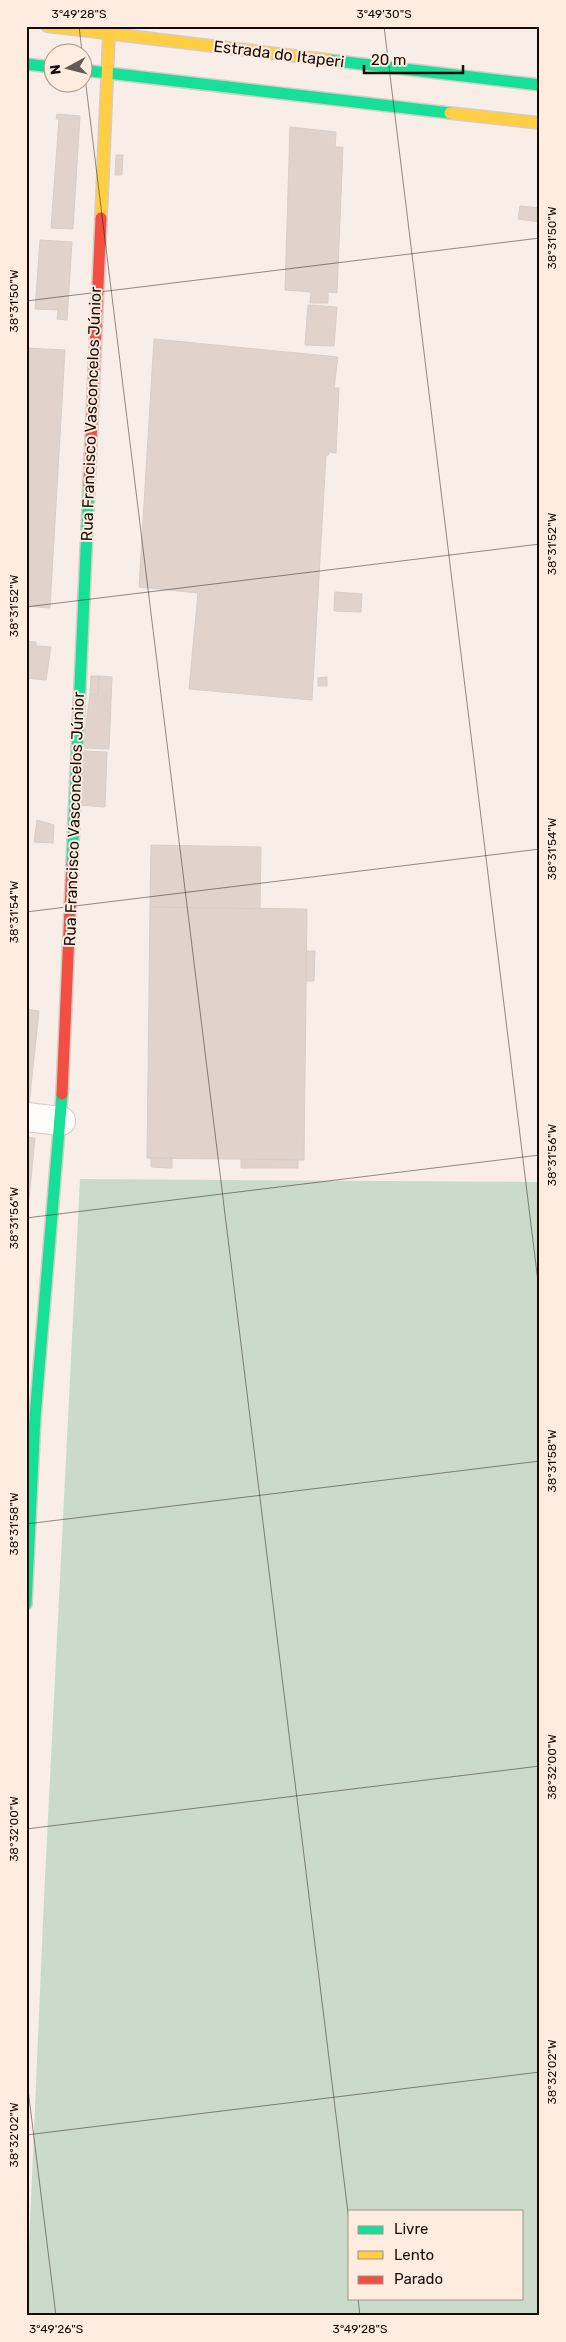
<svg xmlns="http://www.w3.org/2000/svg" width="566" height="2342" font-family="Rubik,sans-serif">
  <rect width="100%" height="100%" fill="#f8ede7"/>
  <path fill="#cbdbca" fill-rule="evenodd" d="M 80,1179 L 540,1182 L 540,2316 L 26,2316 L 44,1898 ZM 350,2211 L 522,2211 L 522,2298 L 350,2298 Z"/>
  <path fill="#e1d3ca" stroke="#d8cec8" d="M 57,114 L 80,116 L 73,229 L 51,228 L 59,119 L 56,119 Z
    M 290,127 L 336,132 L 335,147 L 343,147 L 337,293 L 328,292 L 328,303 L 310,303 L 311,292 L 285,290 Z
    M 116,155 L 123,155 L 122,175 L 115,175 Z
    M 520,206 L 540,208 L 540,222 L 518,219 Z
    M 40,240 L 72,242 L 67,320 L 57,319 L 58,310 L 35,309 Z
    M 308,305 L 337,307 L 334,346 L 305,345 Z
    M 154,339 L 338,357 L 334,388 L 339,388 L 336,453 L 329,452 L 328,455 L 326,455 L 312,700 L 189,689 L 198,593 L 139,587 Z
    M 26,348 L 65,350 L 50,608 L 26,606 Z
    M 335,592 L 362,594 L 361,612 L 334,611 Z
    M 26,641 L 36,642 L 36,646 L 51,647 L 46,680 L 26,678 Z
    M 91,676 L 99,676 L 98,695 L 90,694 Z
    M 99,676 L 112,677 L 109,749 L 83,748 L 90,694 L 98,695 Z
    M 327,677 L 327,686 L 318,686 L 318,678 Z
    M 83,751 L 107,752 L 105,807 L 79,805 Z
    M 37,820 L 54,825 L 53,843 L 34,842 Z
    M 151,845 L 261,847 L 260,909 L 150,907 Z
    M 150,907 L 307,909 L 304,1160 L 147,1158 Z
    M 306,951 L 315,951 L 314,981 L 306,981 Z
    M 26,1009 L 39,1011 L 28,1114 L 26,1114 Z
    M 26,1137 L 35,1138 L 28,1208 L 26,1208 Z
    M 151,1158 L 172,1158 L 172,1168 L 151,1167 Z
    M 241,1159 L 298,1160 L 298,1168 L 241,1168 Z"/>
  <g fill="none" stroke-linecap="round" stroke-linejoin="round">
    <g stroke="#d6cbc5" stroke-width="30">
      <path id="street" d="M 26,1117 L 61,1121"/>
    </g>
    <g stroke="#d6cbc5" stroke-width="14">
      <path id="fast" d="M 328,60 L 540,85
        M 26,64 L 52,67
        M 82,70 L 450,113
        M 72,864 L 89,485
        M 26,1604 L 35,1417 L 62,1094"/>
    </g>
    <g stroke="#d6cbc5" stroke-width="14">
      <path id="slow" d="M 47,26 L 328,60
        M 450,113 L 540,123
        M 101,218 L 109,33"/>
    </g>
    <g stroke="#d6cbc5" stroke-width="14">
      <path id="jam" d="M 89,485 L 101,218
        M 62,1094 L 72,864"/>
    </g>
    <use href="#street" stroke="#fefcfb" stroke-width="28"/>
    <use href="#fast" stroke="#16e098" stroke-width="11"/>
    <use href="#slow" stroke="#ffcf43" stroke-width="11"/>
    <use href="#jam" stroke="#f24e42" stroke-width="11"/>
  </g>
  <path fill="none" stroke="#160c06" stroke-width="1" stroke-opacity="0.45" d="M 79,26 L 82,52M 384,26 L 540,1298M 82,53 L 350,2229M 26,301 L 540,238M 26,607 L 540,544M 26,912 L 540,849M 26,1218 L 540,1155M 26,1524 L 540,1461M 26,1829 L 540,1766M 26,2073 L 56,2316M 26,2135 L 540,2072M 358,2298 L 360,2316"/>
  <g text-anchor="middle" dominant-baseline="central" stroke-width="4" stroke-linejoin="round" paint-order="stroke">
    <g font-size="16" fill="#160c06" stroke="#ffece0">
      <text transform="translate(279 54) rotate(7)">Estrada do Itaperi</text>
      <text transform="translate(91 414) rotate(-88)">Rua Francisco Vasconcelos Júnior</text>
      <text transform="translate(74 819) rotate(-88)">Rua Francisco Vasconcelos Júnior</text>
    </g>
  </g>
  <rect width="566" height="2342" fill="none" stroke="#ffece0" stroke-width="55"/>
  <rect x="348" y="2210" width="175" height="90" fill="#ffece0" stroke="#a29289"/>
  <rect x="358" y="2226" width="25" height="8" fill="#16e098" stroke="#a29289"/>
  <text x="394" y="2234" font-size="15" fill="#160c06">Livre</text>
  <rect x="358" y="2251" width="25" height="8" fill="#ffcf43" stroke="#a29289"/>
  <text x="394" y="2260" font-size="15" fill="#160c06">Lento</text>
  <rect x="358" y="2276" width="25" height="8" fill="#f24e42" stroke="#a29289"/>
  <text x="394" y="2284" font-size="15" fill="#160c06">Parado</text>
  <g transform="translate(68 68) rotate(263)"><circle r="24" fill="#ffece0" stroke="#a29289"/>
  <path d="M0-4L9 19L0 12L-9 19Z" fill="#655b55"/>
  <text y="-8" font-size="14" font-weight="bold" text-anchor="middle" fill="#160c06">N</text>
  </g>
  <path d="M364 65v8h99v-8" fill="none" stroke="#160c06" stroke-width="2.5"/>
  <text x="371" y="65" font-size="15" fill="#160c06" stroke="#ffece0" stroke-width="4" paint-order="stroke">20 m</text>
  <rect x="28" y="28" width="510" height="2286" fill="none" stroke="#160c06" stroke-width="2"/>
  <g font-size="12" text-anchor="middle" fill="#160c06">
    <text x="79" y="18">3°49'28"S</text>
    <text x="384" y="18">3°49'30"S</text>
    <text transform="translate(552 238) rotate(-90)" y="4">38°31'50"W</text>
    <text transform="translate(14 301) rotate(-90)" y="4">38°31'50"W</text>
    <text transform="translate(552 544) rotate(-90)" y="4">38°31'52"W</text>
    <text transform="translate(14 606) rotate(-90)" y="4">38°31'52"W</text>
    <text transform="translate(552 849) rotate(-90)" y="4">38°31'54"W</text>
    <text transform="translate(14 912) rotate(-90)" y="4">38°31'54"W</text>
    <text transform="translate(552 1155) rotate(-90)" y="4">38°31'56"W</text>
    <text transform="translate(14 1218) rotate(-90)" y="4">38°31'56"W</text>
    <text transform="translate(552 1461) rotate(-90)" y="4">38°31'58"W</text>
    <text transform="translate(14 1524) rotate(-90)" y="4">38°31'58"W</text>
    <text transform="translate(552 1767) rotate(-90)" y="4">38°32'00"W</text>
    <text transform="translate(14 1829) rotate(-90)" y="4">38°32'00"W</text>
    <text transform="translate(552 2072) rotate(-90)" y="4">38°32'02"W</text>
    <text transform="translate(14 2135) rotate(-90)" y="4">38°32'02"W</text>
    <text x="56" y="2333">3°49'26"S</text>
    <text x="360" y="2333">3°49'28"S</text>
  </g>
</svg>
